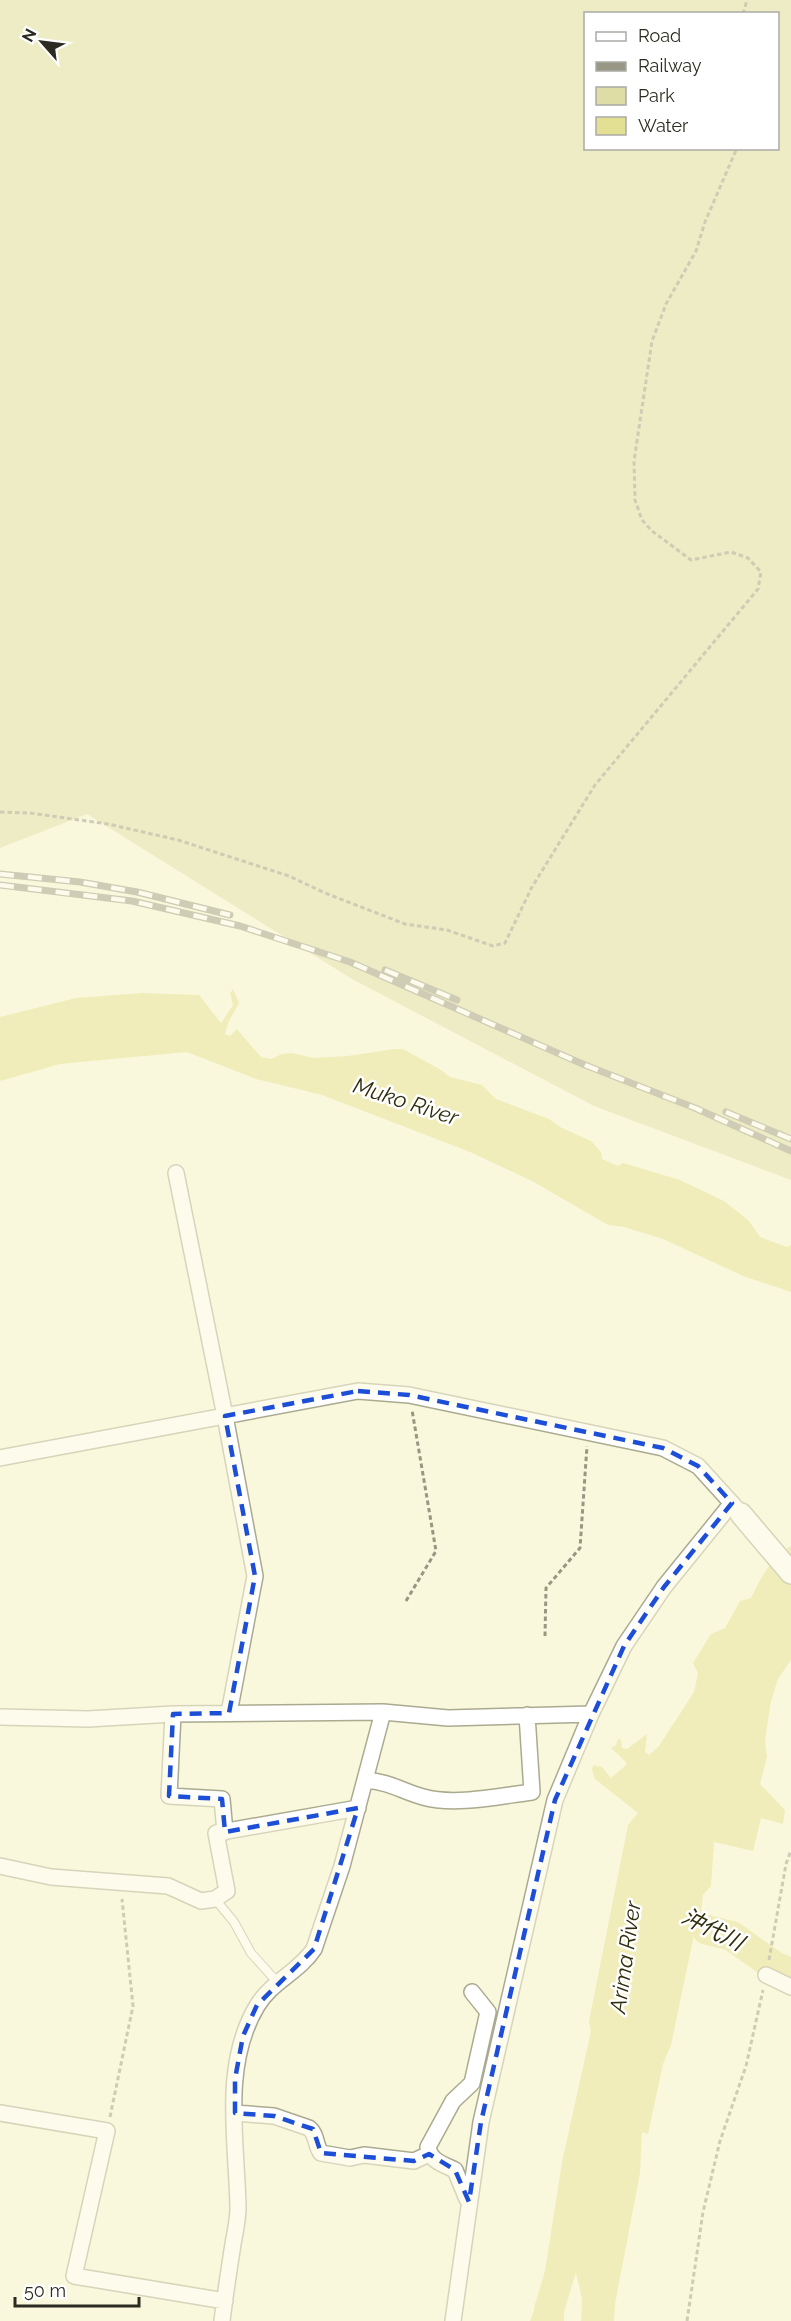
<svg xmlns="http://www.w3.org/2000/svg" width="791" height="2321" font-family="Raleway,'Noto Sans JP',sans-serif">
  <rect width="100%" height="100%" fill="#f9f8dc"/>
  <path fill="#dfdda6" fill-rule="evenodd" d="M 0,0 L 791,0 L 791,1180 L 594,1106 L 352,979 L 87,814 L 0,848 ZM 586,14 L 778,14 L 778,148 L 586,148 Z"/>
  <path fill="#e4e093" d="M 233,989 L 239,1003 L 228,1023 L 225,1034 L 230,1036 L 237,1029 L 261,1057 L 271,1059 L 282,1054 L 292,1053 L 313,1058 L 348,1056 L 394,1049 L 403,1049 L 441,1070 L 450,1077 L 482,1085 L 496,1099 L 549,1119 L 560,1127 L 591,1141 L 601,1152 L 602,1159 L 618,1166 L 623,1163 L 680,1180 L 724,1201 L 749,1221 L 760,1237 L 787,1247 L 791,1245 L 791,1292 L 743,1276 L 663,1239 L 624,1227 L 608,1225 L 532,1181 L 470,1152 L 322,1095 L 256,1079 L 187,1052 L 60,1064 L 0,1081 L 0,1017 L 76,998 L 142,993 L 199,995 L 221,1023 L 233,1005 L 230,993 Z
    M 791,1546 L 791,1660 L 778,1679 L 771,1701 L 765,1740 L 767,1757 L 760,1784 L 785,1810 L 783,1824 L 761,1818 L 753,1851 L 714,1842 L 711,1886 L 703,1895 L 700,1922 L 715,1932 L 734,1933 L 745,1943 L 744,1947 C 733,1940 708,1928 695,1930 L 671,2045 L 663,2064 L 648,2134 L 642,2132 L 640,2173 L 615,2304 L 614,2321 L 581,2321 L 582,2299 L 575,2269 L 539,2321 L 530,2321 L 542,2290 L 562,2162 L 591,2031 L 589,2021 L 628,1825 L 638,1813 L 595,1779 L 592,1770 L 593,1765 L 602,1767 L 611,1778 L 626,1765 L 626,1762 L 611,1748 L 616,1745 L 618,1739 L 621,1740 L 622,1748 L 627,1749 L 647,1734 L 645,1752 L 649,1755 L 659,1746 L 694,1692 L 698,1673 L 693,1663 L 711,1634 L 725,1628 L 740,1601 L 751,1598 C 760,1579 772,1556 791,1546 Z"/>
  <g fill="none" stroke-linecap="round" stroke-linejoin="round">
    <path stroke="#e4e093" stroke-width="30" d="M 707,1930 L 732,1936 L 774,1966 L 791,1973
      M 549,2321 L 549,2310 L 563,2263"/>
    <g stroke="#abaa90" stroke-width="10">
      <path id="lane" d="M 215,1899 L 234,1922 L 251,1953 L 278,1983"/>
    </g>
    <g stroke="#abaa90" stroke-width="18">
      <path id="street" d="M 176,1173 L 225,1416 L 255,1576 L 229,1713
        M 0,1458 L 358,1391 L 409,1395 L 663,1448 L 698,1466 L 738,1510
        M 173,1714 L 169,1796 L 222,1799 L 225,1832
        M 0,1717 L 88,1719 L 173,1714 L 383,1712 L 448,1718 L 591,1714
        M 365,1780 C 391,1782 401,1791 423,1797 C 455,1806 499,1796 532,1792 L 527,1715
        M 0,1866 L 51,1877 L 168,1886 L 201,1901 L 215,1899 L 227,1891 L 216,1833 L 358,1808
        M 766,1975 L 791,1987
        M 0,2113 L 107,2131 L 74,2276 L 225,2301
        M 235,2113 L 274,2116 L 309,2128 C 317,2134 315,2145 321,2153 L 350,2158 L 364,2155 L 414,2161 L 429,2154
        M 467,2199 L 455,2170 C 443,2164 430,2161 428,2147 L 453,2101 L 472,2083 L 488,2012 L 472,1992
        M 222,2321 C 225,2295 229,2270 233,2244 C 235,2232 238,2220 238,2208 C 237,2142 221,2066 257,2006 C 271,1982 299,1972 314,1949 L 342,1866 L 383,1712
        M 453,2321 L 481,2122 L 555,1800 L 591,1714 L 624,1646 L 664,1587 L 732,1503"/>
    </g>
    <g stroke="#abaa90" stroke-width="24">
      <path id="secondary" d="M 741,1514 L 791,1573"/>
    </g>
    <path stroke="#989784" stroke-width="3" stroke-dasharray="4.5 3" stroke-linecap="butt" d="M 743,14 L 747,0
      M 0,812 L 30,813 L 108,824 L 178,840 L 289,876 L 325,893 L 405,924 L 447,930 L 493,946 L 505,943 L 532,887 L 595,785 L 758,589 L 761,572 L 748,558 L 731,552 L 691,560 L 652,531 L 642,520 L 635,500 L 634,461 L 652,341 L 666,304 L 696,251 L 705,222 L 737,148
      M 406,1601 L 436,1551 L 412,1410
      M 545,1636 L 546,1588 L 580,1548 L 587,1446
      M 769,1960 L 786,1864 L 791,1850
      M 110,2117 L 133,2006 L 122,1899
      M 687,2321 L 703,2212 L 720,2141 L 746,2066 L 763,1990"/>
    <use href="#lane" stroke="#fff" stroke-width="8"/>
    <use href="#street" stroke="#fff" stroke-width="15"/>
    <use href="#secondary" stroke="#fff" stroke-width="21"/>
    <g stroke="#999884" stroke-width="7">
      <path id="rail" d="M 0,874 L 80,882 L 137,892 L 230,915
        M 0,885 L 132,901 L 240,926 L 350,962 L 585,1065 L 695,1108 L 791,1151
        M 385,970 L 457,1000
        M 726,1112 L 791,1139"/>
    </g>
    <use href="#rail" stroke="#fff" stroke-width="4.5" stroke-dasharray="14" stroke-linecap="butt"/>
  </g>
  <path d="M0 0H791V2321H0ZM 358,1391 L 409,1395 L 663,1448 L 698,1466 L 732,1503 L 664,1587 L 624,1646 L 555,1800 L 481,2122 L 469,2202 L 455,2170 L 429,2154 L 414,2161 L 321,2153 L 313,2129 L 274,2116 L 235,2113 L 235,2079 L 243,2036 L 257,2005 L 314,1949 L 358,1808 L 225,1832 L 222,1799 L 169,1796 L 173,1714 L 229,1713 L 255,1576 L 225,1416 Z" fill="#f9f8dc" fill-opacity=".55" fill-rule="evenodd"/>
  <path fill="none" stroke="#1d4ed8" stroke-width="4.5" stroke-dasharray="12 8" stroke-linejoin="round" d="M 358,1391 L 409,1395 L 663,1448 L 698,1466 L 732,1503 L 664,1587 L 624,1646 L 555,1800 L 481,2122 L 469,2202 L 455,2170 L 429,2154 L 414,2161 L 321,2153 L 313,2129 L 274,2116 L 235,2113 L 235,2079 L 243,2036 L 257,2005 L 314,1949 L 358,1808 L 225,1832 L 222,1799 L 169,1796 L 173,1714 L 229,1713 L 255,1576 L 225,1416 Z"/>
  <g text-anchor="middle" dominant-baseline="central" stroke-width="5" stroke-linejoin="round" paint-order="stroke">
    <g font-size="22" font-style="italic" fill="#2f2d0b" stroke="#fff">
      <text transform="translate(406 1101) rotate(18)">Muko River</text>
      <text transform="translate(713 1929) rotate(27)">沖代川</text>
      <text transform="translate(625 1957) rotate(-82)">Arima River</text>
    </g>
  </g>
  <rect x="584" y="12" width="195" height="138" fill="#ffffff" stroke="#abaaa6" stroke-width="1.5"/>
  <rect x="596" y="32" width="30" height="9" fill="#ffffff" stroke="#abaaa6" stroke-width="1.5"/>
  <text x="638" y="42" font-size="18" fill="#2c2b21">Road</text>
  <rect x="596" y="62" width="30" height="9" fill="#999884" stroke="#abaaa6" stroke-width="1.5"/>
  <text x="638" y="72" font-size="18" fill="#2c2b21">Railway</text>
  <rect x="596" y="87" width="30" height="18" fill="#dfdda6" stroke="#abaaa6" stroke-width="1.5"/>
  <text x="638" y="102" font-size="18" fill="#2c2b21">Park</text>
  <rect x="596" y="117" width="30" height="18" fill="#e4e093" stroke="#abaaa6" stroke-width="1.5"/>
  <text x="638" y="132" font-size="18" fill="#2c2b21">Water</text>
  <g transform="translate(42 42) rotate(298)" stroke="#ffffff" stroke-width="4.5" paint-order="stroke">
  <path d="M0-4.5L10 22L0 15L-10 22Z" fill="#2c2b21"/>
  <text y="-9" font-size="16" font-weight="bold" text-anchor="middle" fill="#2c2b21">N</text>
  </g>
  <path d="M15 2297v9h124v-9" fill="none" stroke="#2c2b21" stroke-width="3"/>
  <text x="24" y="2297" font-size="18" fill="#2c2b21" stroke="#ffffff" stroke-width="4.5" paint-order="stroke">50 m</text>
</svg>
